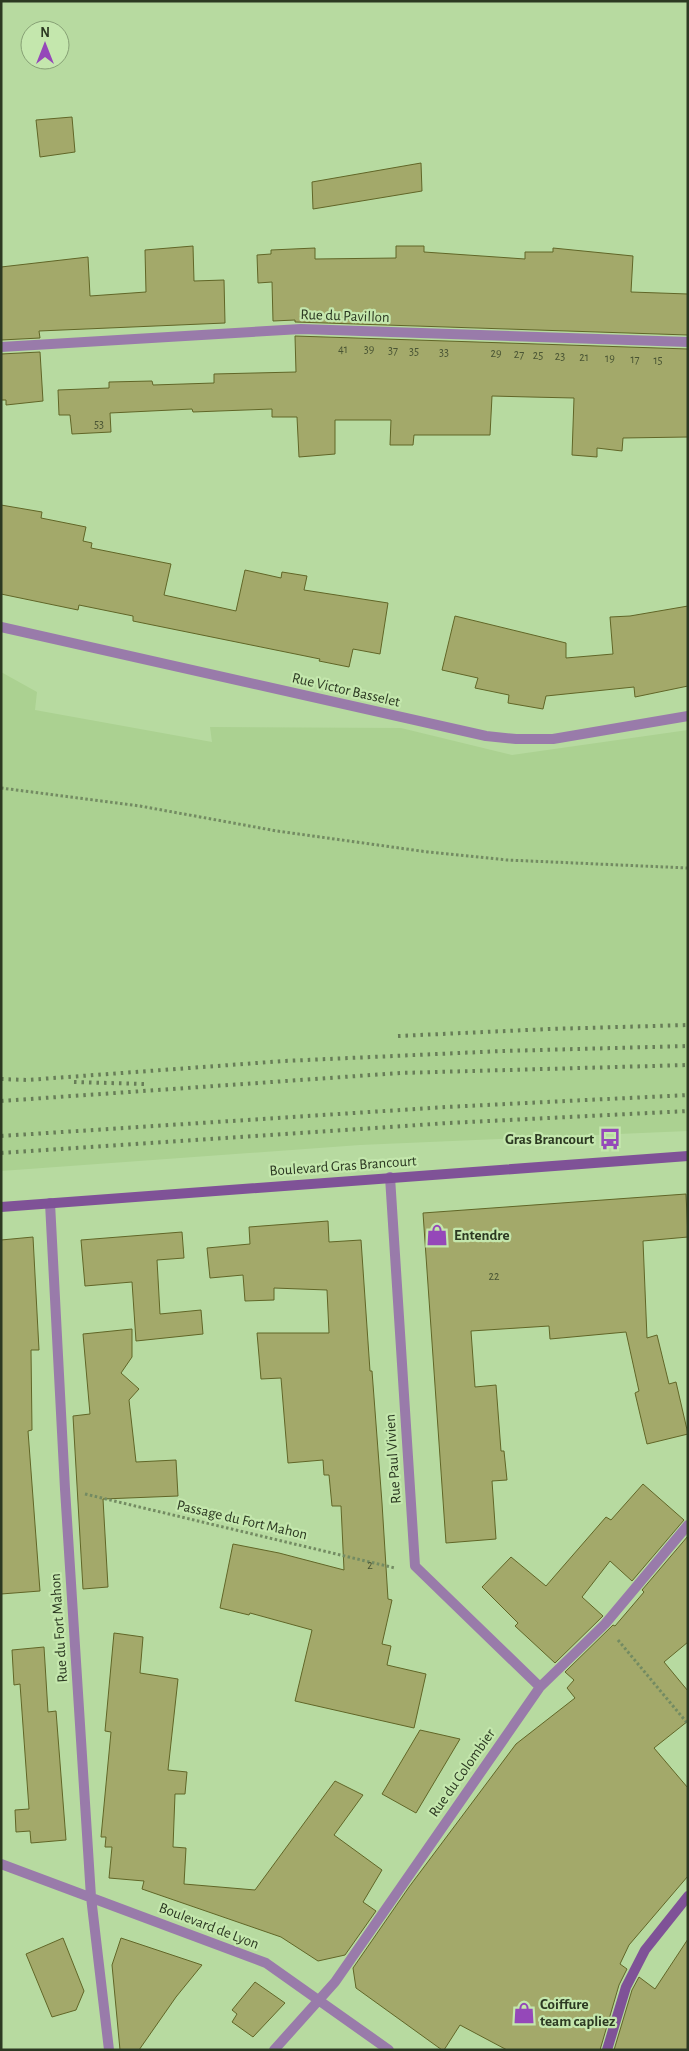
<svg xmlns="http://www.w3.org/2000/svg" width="689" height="2051" font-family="'Alegreya Sans',sans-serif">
  <rect width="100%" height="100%" fill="#b7daa0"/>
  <path fill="#abd191" d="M 1,672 L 37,692 L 35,710 L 212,742 L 210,727 L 401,728 L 512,755 L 688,730 L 688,1131 L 360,1145 L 1,1171 Z"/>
  <path fill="#a3a96a" stroke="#616627" d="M 72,117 L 75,152 L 40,157 L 36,120 Z
    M 421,163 L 422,191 L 313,209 L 312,182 Z
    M 193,246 L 194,281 L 224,280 L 225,323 L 39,331 L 40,338 L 1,340 L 1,267 L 88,257 L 90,296 L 146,292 L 145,250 Z
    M 396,246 L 424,246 L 424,252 L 525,259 L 525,252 L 553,252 L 553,248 L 633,256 L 631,292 L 688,294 L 688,335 L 295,322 L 295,320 L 273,321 L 272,282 L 258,283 L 257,255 L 271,254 L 271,250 L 315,248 L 315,259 L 396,258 Z
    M 295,336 L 688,349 L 688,437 L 623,438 L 622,451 L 597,448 L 597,457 L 572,455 L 574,398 L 530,397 L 492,396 L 490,435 L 414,435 L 413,445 L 390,445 L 391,420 L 335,420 L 335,454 L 299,457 L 297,417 L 272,417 L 272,409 L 193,412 L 192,409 L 110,413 L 111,432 L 72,434 L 70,415 L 59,415 L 58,390 L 109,388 L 109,382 L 152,381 L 153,385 L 214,383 L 214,374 L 296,372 Z
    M 40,352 L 43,401 L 6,405 L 6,400 L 1,400 L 1,354 Z
    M 1,505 L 42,512 L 41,518 L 86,527 L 83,541 L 92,543 L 91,548 L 171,564 L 164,595 L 236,611 L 245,570 L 281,578 L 282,572 L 307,576 L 304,590 L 388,603 L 380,654 L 353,649 L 349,667 L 319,661 L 320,659 L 133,621 L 133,616 L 79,605 L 78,610 L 1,594 Z
    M 688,606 L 688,686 L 635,697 L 634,687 L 546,696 L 543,709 L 508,703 L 509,695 L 475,688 L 478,678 L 442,670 L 455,616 L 566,643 L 566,658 L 613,654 L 610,617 L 630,616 Z
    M 686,1194 L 688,1237 L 643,1241 L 647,1338 L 657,1335 L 669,1384 L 676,1382 L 688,1434 L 647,1444 L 635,1393 L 639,1391 L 626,1332 L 550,1339 L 549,1326 L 471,1331 L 475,1387 L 496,1385 L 501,1451 L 504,1451 L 507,1480 L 492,1481 L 496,1539 L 446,1543 L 423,1213 Z
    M 328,1221 L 329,1242 L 361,1240 L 370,1371 L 372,1371 L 382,1503 L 388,1599 L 392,1600 L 382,1644 L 391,1646 L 387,1665 L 426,1674 L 414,1728 L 295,1701 L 312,1630 L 250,1613 L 249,1615 L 220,1608 L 233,1544 L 279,1553 L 344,1570 L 341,1506 L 332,1506 L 329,1475 L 324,1475 L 323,1460 L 288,1463 L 281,1378 L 261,1379 L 257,1333 L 329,1333 L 327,1290 L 274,1288 L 274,1300 L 245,1301 L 243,1275 L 210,1278 L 207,1248 L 250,1244 L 249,1227 Z
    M 182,1232 L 184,1258 L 157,1260 L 160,1314 L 201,1310 L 203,1334 L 136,1341 L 132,1282 L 85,1286 L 81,1240 Z
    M 33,1237 L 39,1350 L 31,1350 L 32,1430 L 28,1431 L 40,1591 L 1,1594 L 1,1240 Z
    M 132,1329 L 132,1357 L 121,1373 L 139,1389 L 129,1400 L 136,1462 L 176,1460 L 178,1496 L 103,1499 L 108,1587 L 83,1589 L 73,1416 L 90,1414 L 83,1334 Z
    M 643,1484 L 684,1520 L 632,1581 L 610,1561 L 582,1597 L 603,1616 L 555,1663 L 515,1626 L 518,1623 L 482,1587 L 511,1557 L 546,1586 L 606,1517 L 611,1520 Z
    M 688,1536 L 688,1642 L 664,1662 L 688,1691 L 688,1721 L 654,1748 L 688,1788 L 688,1876 L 629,1945 L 620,1964 L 627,1969 L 619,1985 L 600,2050 L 507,2050 L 460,2025 L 444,2050 L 442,2050 L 356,1988 L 353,1968 L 409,1887 L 516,1744 L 575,1698 L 567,1688 L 574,1680 L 565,1672 L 613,1625 L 615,1626 L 644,1592 L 642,1590 Z
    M 114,1633 L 143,1637 L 140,1673 L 178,1679 L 168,1770 L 187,1772 L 185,1794 L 175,1794 L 173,1847 L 186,1848 L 184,1884 L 255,1890 L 335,1781 L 363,1795 L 334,1835 L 382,1870 L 363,1902 L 376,1911 L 345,1955 L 318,1961 L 281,1937 L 142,1889 L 144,1881 L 109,1878 L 112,1847 L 105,1847 L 106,1837 L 101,1837 L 111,1732 L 105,1731 Z
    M 44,1647 L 48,1712 L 56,1711 L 66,1840 L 31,1843 L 30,1831 L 16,1832 L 15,1810 L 29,1809 L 20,1684 L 14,1685 L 12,1650 Z
    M 420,1730 L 460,1739 L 416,1813 L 382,1794 Z
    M 63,1938 L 84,1991 L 76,2010 L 52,2017 L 26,1954 Z
    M 121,1938 L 202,1965 L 176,1997 L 139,2050 L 120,2050 L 112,1965 Z
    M 688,1939 L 688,2050 L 614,2050 L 632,1990 L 639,1977 L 655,1989 Z
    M 255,1982 L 285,2003 L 253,2037 L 232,2022 L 237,2014 L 232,2010 Z"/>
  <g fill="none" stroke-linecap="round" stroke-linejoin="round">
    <path stroke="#738b62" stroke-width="3" stroke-dasharray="2.5 2.5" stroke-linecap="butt" d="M 1,788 L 140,806 L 277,831 L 428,852 L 507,860 L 688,868
      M 85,1494 L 395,1568
      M 618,1640 L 688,1724"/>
    <path stroke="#997baa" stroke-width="10" d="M 1,347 L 301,329 L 688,342
      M 1,627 L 486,736 L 516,739 L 553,739 L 688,716
      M 390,1177 L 415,1566 L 540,1687
      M 50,1203 L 65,1489 L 91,1897 L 109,2050
      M 1,1864 L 266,1963 L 389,2050
      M 274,2050 L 335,1982 L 540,1687 L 605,1624 L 688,1525"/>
    <path stroke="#7f5297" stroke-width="10" d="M 1,1207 L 688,1156
      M 607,2050 L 626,1987 L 645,1950 L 688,1896"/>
    <path stroke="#677d57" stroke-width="4" stroke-dasharray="2.5 5" stroke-linecap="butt" d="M 398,1036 L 549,1029 L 688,1025
      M 1,1079 L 27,1080 L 284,1061 L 503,1051 L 688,1046
      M 74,1082 L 144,1084
      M 1,1101 L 400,1073 L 688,1065
      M 1,1136 L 446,1107 L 688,1095
      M 1,1153 L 448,1123 L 688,1111"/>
  </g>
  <defs>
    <g id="bus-bare" transform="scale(1.725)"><path d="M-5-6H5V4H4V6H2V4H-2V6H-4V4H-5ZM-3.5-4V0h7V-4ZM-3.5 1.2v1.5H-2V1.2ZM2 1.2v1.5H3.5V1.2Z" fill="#9548b9" stroke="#c4e7ad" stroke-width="2.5" paint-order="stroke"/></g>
    <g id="shop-bare" transform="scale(1.725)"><path d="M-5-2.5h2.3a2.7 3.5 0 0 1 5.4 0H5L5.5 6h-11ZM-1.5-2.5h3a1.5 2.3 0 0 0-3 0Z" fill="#9548b9" stroke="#c4e7ad" stroke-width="2.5" paint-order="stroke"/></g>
  </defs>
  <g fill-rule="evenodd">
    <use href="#bus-bare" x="610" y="1139"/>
    <use href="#shop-bare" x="437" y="1235"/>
    <use href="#shop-bare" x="524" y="2013"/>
  </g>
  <g text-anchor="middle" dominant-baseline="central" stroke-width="4.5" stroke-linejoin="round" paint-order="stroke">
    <g font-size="12" fill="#4a5534">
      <text x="343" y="349">41</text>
      <text x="369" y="349">39</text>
      <text x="393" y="350">37</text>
      <text x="414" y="351">35</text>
      <text x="444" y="352">33</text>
      <text x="496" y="353">29</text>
      <text x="519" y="354">27</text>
      <text x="538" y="355">25</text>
      <text x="560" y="356">23</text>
      <text x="584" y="357">21</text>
      <text x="610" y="358">19</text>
      <text x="635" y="359">17</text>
      <text x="658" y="360">15</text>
      <text x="99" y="424">53</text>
      <text x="494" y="1276">22</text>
      <text x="370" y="1565">2</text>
    </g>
    <g font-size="15" fill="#2c3922" stroke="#c4e7ad">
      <text transform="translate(345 316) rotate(2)">Rue du Pavillon</text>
      <text transform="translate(346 690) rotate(13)">Rue Victor Basselet</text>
      <text transform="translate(343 1166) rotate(-4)">Boulevard Gras Brancourt</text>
      <text transform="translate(393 1459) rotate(-94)">Rue Paul Vivien</text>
      <text transform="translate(242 1520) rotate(13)">Passage du Fort Mahon</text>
      <text transform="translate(59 1628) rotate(-94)">Rue du Fort Mahon</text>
      <text transform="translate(462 1773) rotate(-55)">Rue du Colombier</text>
      <text transform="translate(209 1926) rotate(21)">Boulevard de Lyon</text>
    </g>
    <g font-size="15" font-weight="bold" fill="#2c3922" stroke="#c4e7ad" text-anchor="start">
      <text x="594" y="1139" text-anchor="end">Gras Brancourt</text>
      <text x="454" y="1235">Entendre</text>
      <text x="540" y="2004">Coiffure<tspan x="540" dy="17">team capliez</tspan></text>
    </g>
  </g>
  <rect width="689" height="2051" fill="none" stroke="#2c3922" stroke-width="5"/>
  <g transform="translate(45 45)"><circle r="24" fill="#c4e7ad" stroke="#87a175"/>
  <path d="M0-4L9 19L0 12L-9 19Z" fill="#9548b9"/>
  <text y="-8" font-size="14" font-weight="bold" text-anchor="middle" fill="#2c3922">N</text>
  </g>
</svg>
